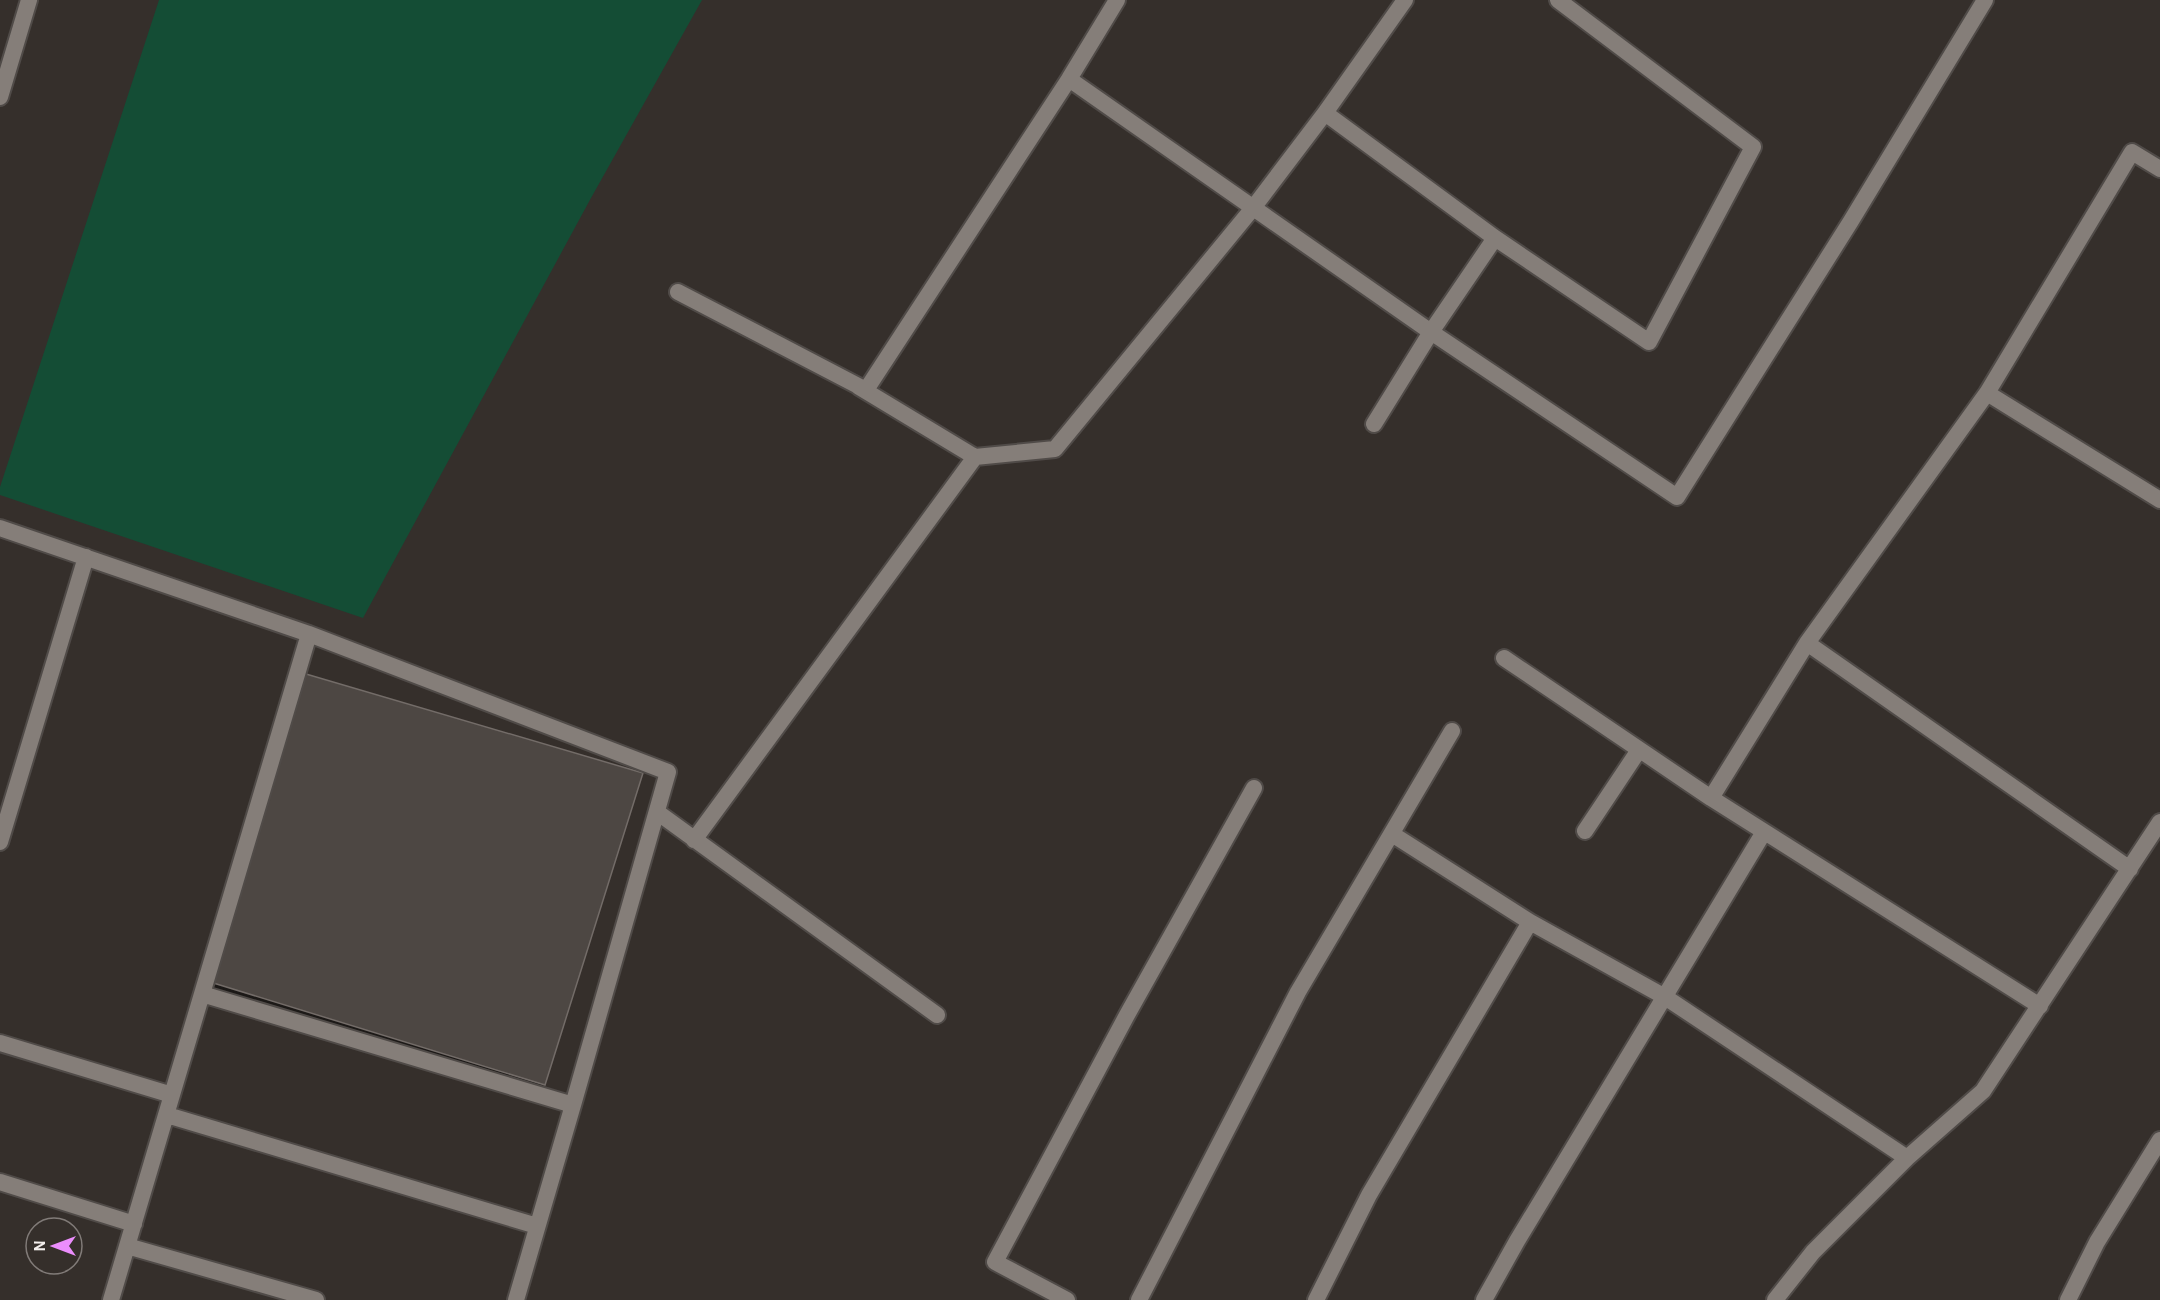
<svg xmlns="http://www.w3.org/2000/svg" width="2160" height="1300" font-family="'Alegreya Sans',sans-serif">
  <rect width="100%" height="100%" fill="#352f2b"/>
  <path fill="#144d35" d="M 159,0 L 702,0 L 591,198 L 363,618 L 0,495 L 0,487 Z"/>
  <path fill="#0007" d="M 307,676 L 544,1084 L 531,1098 L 198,996 L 293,689 Z"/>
  <path fill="#4d4743" stroke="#736c68" stroke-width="1.5" d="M 306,674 L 643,773 L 545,1085 L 210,982 Z"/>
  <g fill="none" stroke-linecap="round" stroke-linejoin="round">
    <g stroke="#504b48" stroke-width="20">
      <path id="minor" d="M 1069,79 L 1431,332 L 1677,497 L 1851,221 L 1985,0
        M 0,97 L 29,0
        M 1325,113 L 1495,238 L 1649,342 L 1753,147 L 1558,0
        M 678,292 L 866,390 L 1069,79 L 1117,0
        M 859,387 L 975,457
        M 1987,393 L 2160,500
        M 1374,424 L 1431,332 L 1495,238
        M 0,528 L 309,634 L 668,772 L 573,1105 L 516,1300
        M 1807,643 L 2130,869
        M 1504,658 L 1711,798
        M 657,812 L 937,1015
        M 1585,831 L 1639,750
        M 1392,834 L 1530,922
        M 694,840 L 975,457 L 1055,449 L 1253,208 L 1325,113 L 1405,0
        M 0,842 L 86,557
        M 202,994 L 573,1105
        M 2040,1006 L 1711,798 L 1807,643 L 1987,393 L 2132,152 L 2160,169
        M 0,1043 L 172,1095
        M 167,1115 L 537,1226
        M 0,1182 L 134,1224
        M 127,1246 L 316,1300
        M 111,1300 L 309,634
        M 1067,1300 L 995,1262 L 1127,1015 L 1254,788
        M 1139,1300 L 1298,992 L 1452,731
        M 1316,1300 L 1369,1195 L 1530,922 L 1665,997 L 1907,1158
        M 1484,1300 L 1517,1241 L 1764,832
        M 1775,1300 L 1813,1252 L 1907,1158 L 1983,1091 L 2160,822
        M 2068,1300 L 2097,1242 L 2160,1140"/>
    </g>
    <use href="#minor" stroke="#857e79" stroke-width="16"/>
  </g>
  <g transform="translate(54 1246) rotate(270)"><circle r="28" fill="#352f2b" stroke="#817b78" stroke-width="1.5"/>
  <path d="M0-4.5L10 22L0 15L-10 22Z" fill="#eb8dfc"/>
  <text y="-9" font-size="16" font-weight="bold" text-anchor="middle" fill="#f2eeec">N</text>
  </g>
</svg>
